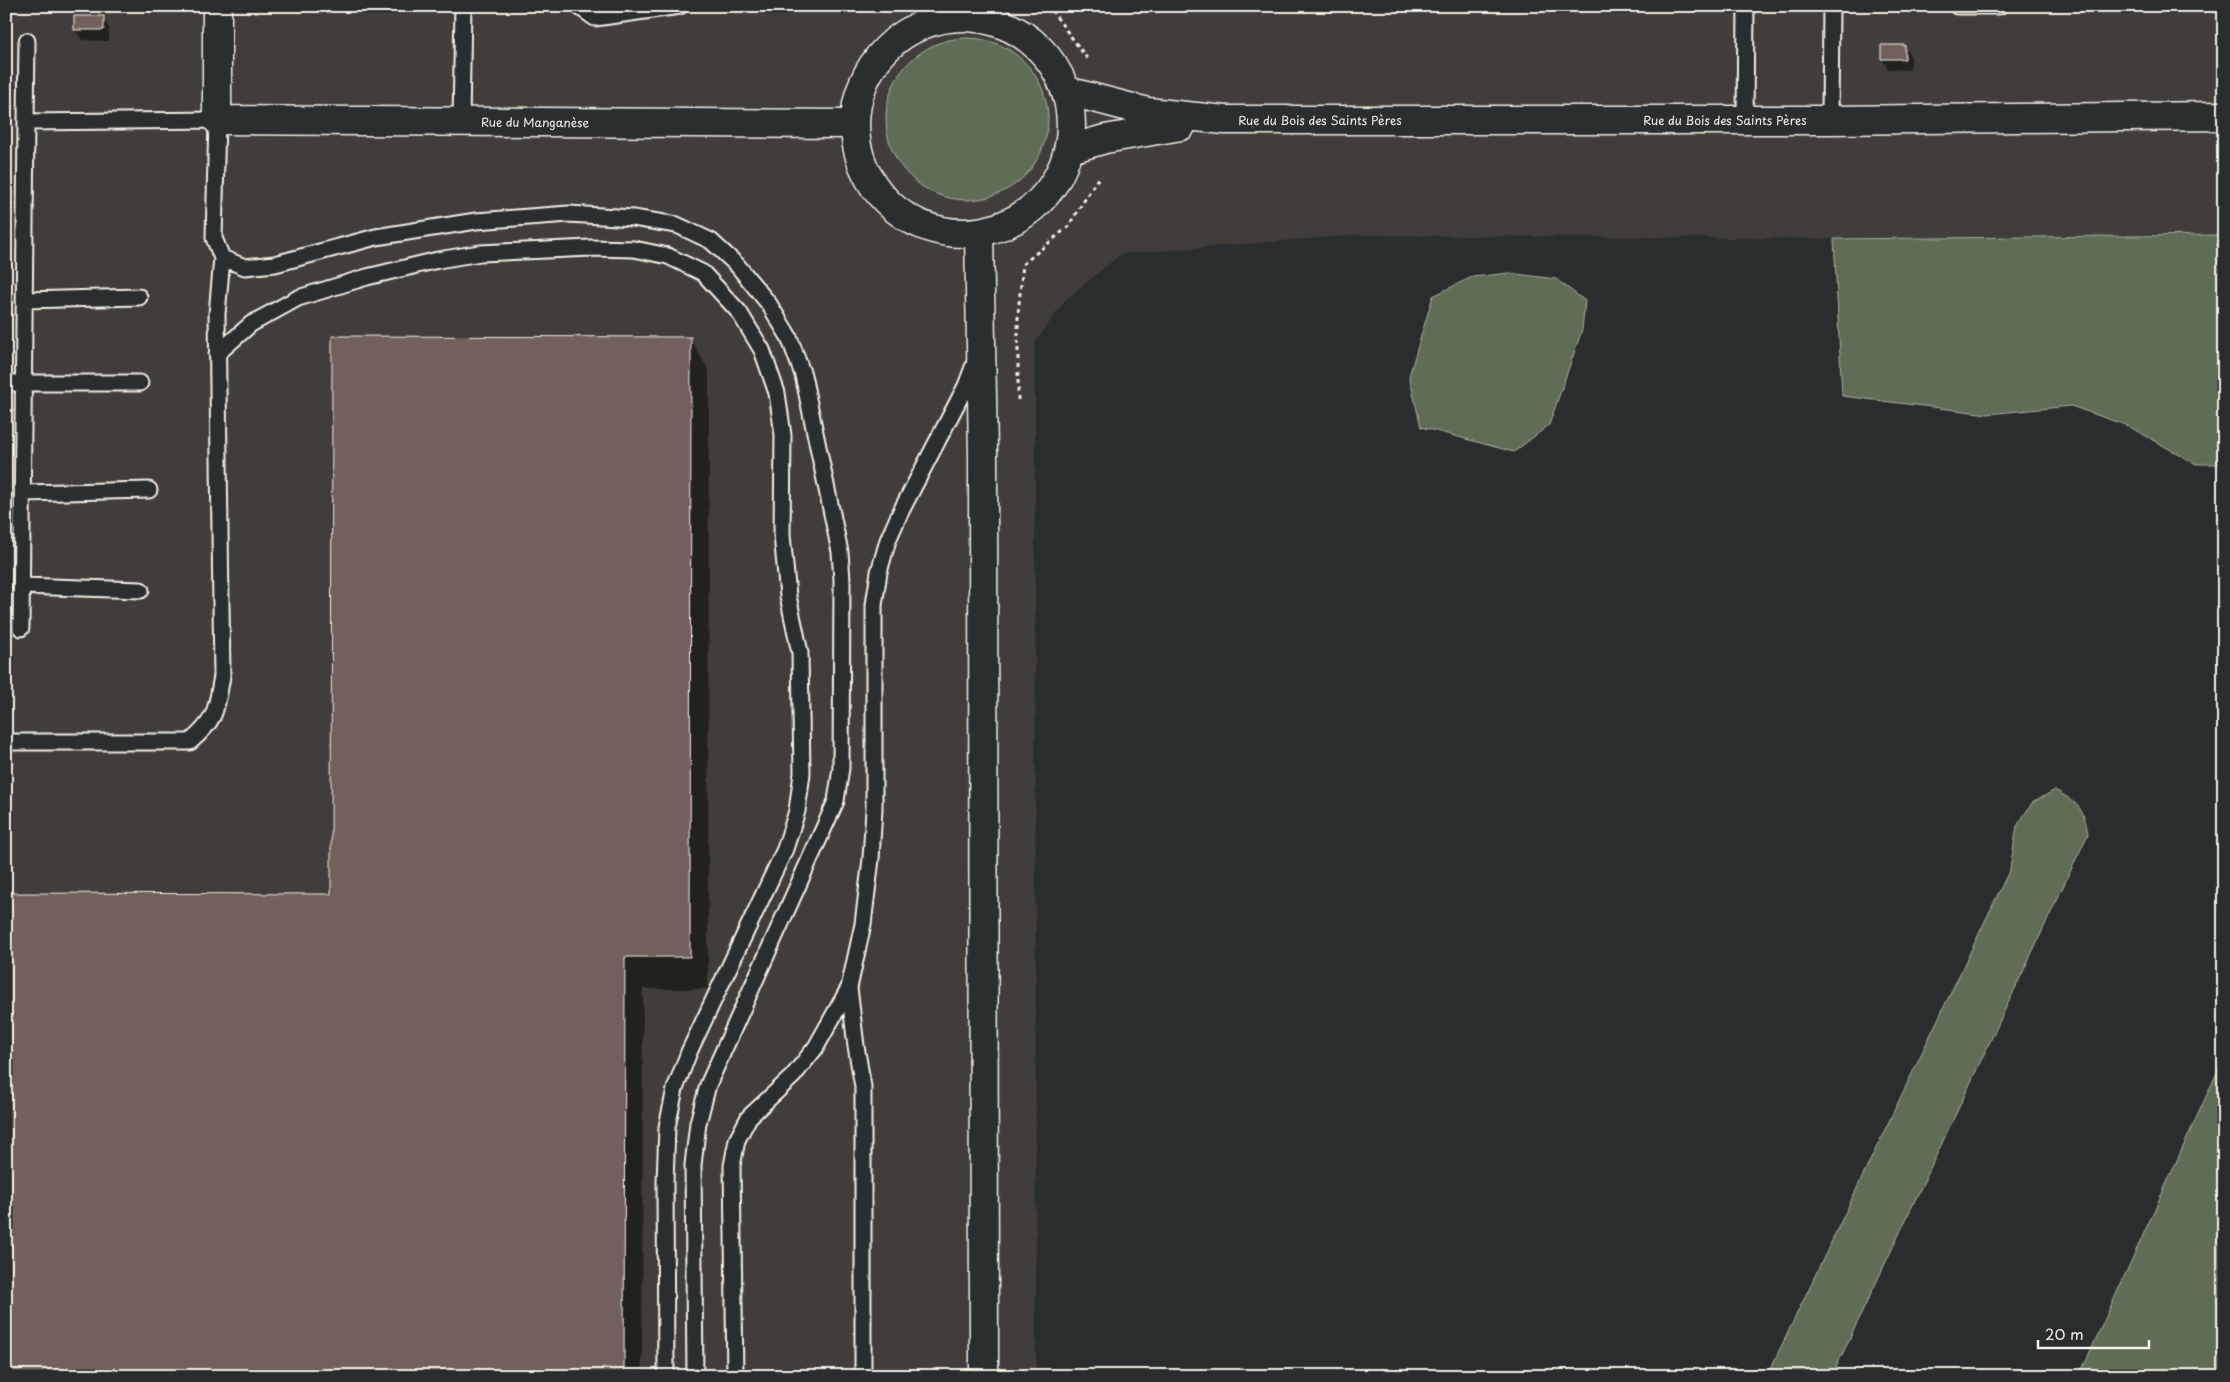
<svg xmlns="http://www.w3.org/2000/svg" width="2230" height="1382" font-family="'Playpen Sans',sans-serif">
  <rect width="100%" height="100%" fill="#2a2d2e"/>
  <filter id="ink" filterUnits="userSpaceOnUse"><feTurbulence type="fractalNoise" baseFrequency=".02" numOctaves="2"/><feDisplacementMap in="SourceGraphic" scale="10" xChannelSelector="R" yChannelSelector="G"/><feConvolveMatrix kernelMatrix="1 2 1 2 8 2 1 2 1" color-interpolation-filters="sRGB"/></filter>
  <g filter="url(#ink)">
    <path fill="#403c3b" d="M 6,6 L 2224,6 L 2224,235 L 1834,239 L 1357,235 L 1121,254 L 1065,300 L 1035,343 L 1036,1376 L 6,1376 Z"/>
    <path fill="#5e6d56" stroke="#a9af9f" d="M886 119a81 81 0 1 1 162 0a81 81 0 1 1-162 0Z
      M 2224,235 L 2224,464 L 2196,464 L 2128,426 L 2071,406 L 1988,414 L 1842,396 L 1834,239 Z
      M 1509,273 L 1556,279 L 1585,301 L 1582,330 L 1549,425 L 1514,452 L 1421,427 L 1409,376 L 1433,296 L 1472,277 Z
      M 2055,790 C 2078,803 2084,808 2088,834 L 1832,1376 L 1767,1376 L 2010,869 L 2017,826 L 2032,803 Z
      M 2224,1057 L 2224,1376 L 2079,1376 Z"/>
    <path fill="#0007" d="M 103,17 L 109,28 L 109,41 L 82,40 L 75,30 Z
      M 1905,46 L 1911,57 L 1910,70 L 1888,69 L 1882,59 Z
      M 690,338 L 709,371 L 708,989 L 643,989 L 642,1376 L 6,1376 L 332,895 Z"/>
    <path fill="#72605a" stroke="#f4f1e8" d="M 74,16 L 104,16 L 104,30 L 74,30 Z
      M 1881,45 L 1905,45 L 1905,59 L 1881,59 Z
      M 332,336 L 691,337 L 690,957 L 625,957 L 624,1376 L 6,1376 L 6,893 L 331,894 Z"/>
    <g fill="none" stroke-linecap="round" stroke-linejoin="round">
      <g stroke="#f4f1e8" stroke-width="19">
        <path id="lane" d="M 578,6 L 595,18 L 680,6
          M 1957,6 L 1999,6
          M 27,41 L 26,122 L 217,120 L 214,238 L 222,258 L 245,267 L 275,264 L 376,237 L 476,221 L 569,214 L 633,218 L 677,225 L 711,241 L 737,265 L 769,304 L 789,337 L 803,375 L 840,552 L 842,580 L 841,768 L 836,801 L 708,1085 L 698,1123 L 693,1165 L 695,1376
          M 1745,119 L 1746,6
          M 1830,120 L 1831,6
          M 461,122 L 463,6
          M 24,300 L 139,297
          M 217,354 L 251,324 L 298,298 L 367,277 L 438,260 L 480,253 L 591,248 L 634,249 L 668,256 L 703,273 L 739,312 L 762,350 L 777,393 L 783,435 L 782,535 L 788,596 L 800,653 L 802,773 L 797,811 L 785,849 L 689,1052 L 675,1089 L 667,1127 L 665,1182 L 666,1376
          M 6,383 L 140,383
          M 23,493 L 149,490
          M 22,586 L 141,590
          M 21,628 L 26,122
          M 6,742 L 190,742 C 217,719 216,710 222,676 L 217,314 L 222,258
          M 849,988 L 856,1046 L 863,1087 L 863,1376
          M 735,1376 L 732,1166 L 737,1140 L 749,1117 L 793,1076 L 816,1047 L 849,988 L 863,924 L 871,859 L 874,809 L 874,605 L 879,572 L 888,540 L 900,513 L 966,386 L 975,362"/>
      </g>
      <g stroke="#f4f1e8" stroke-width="31">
        <g id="street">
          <path id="s1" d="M 217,6 L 217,120 L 854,124"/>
        </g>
      </g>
      <g stroke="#f4f1e8" stroke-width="31">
        <g id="secondary">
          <circle cx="963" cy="125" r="108"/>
          <path id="s2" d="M 1067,91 L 1148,112 L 1225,120 L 1830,120 L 2224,116"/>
          <path d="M 1070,149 L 1105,139 L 1181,126"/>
          <path d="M 979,233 L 983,453 L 984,1376"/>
        </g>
      </g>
      <path stroke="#f4f1e8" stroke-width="3" stroke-dasharray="4 4" stroke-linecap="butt" d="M 1045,6 L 1052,11 L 1089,61
        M 1018,400 L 1018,314 L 1023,264 L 1068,227 L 1096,181 L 1102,176"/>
      <use href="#lane" stroke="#2a2d2e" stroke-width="15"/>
      <use href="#street" stroke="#2a2d2e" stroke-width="28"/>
      <use href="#secondary" stroke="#2a2d2e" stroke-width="28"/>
    </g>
  </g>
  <g text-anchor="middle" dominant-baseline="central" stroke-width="4.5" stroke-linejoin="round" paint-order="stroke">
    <g font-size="12" fill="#f4f1e8" stroke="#2a2d2e">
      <text stroke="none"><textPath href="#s2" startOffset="256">Rue du Bois des Saints Pères</textPath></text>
      <text stroke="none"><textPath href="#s2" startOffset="661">Rue du Bois des Saints Pères</textPath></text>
      <text stroke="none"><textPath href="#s1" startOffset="432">Rue du Manganèse</textPath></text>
    </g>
  </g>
  <rect width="2230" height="1382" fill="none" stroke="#2a2d2e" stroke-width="25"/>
  <rect x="12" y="12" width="2205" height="1357" fill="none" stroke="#f4f1e8" stroke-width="2" filter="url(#ink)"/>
  <path d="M2038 1340v8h111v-8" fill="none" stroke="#f4f1e8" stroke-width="2.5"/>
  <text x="2045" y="1340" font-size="15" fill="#f4f1e8" stroke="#2a2d2e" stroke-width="4" paint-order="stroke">20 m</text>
</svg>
